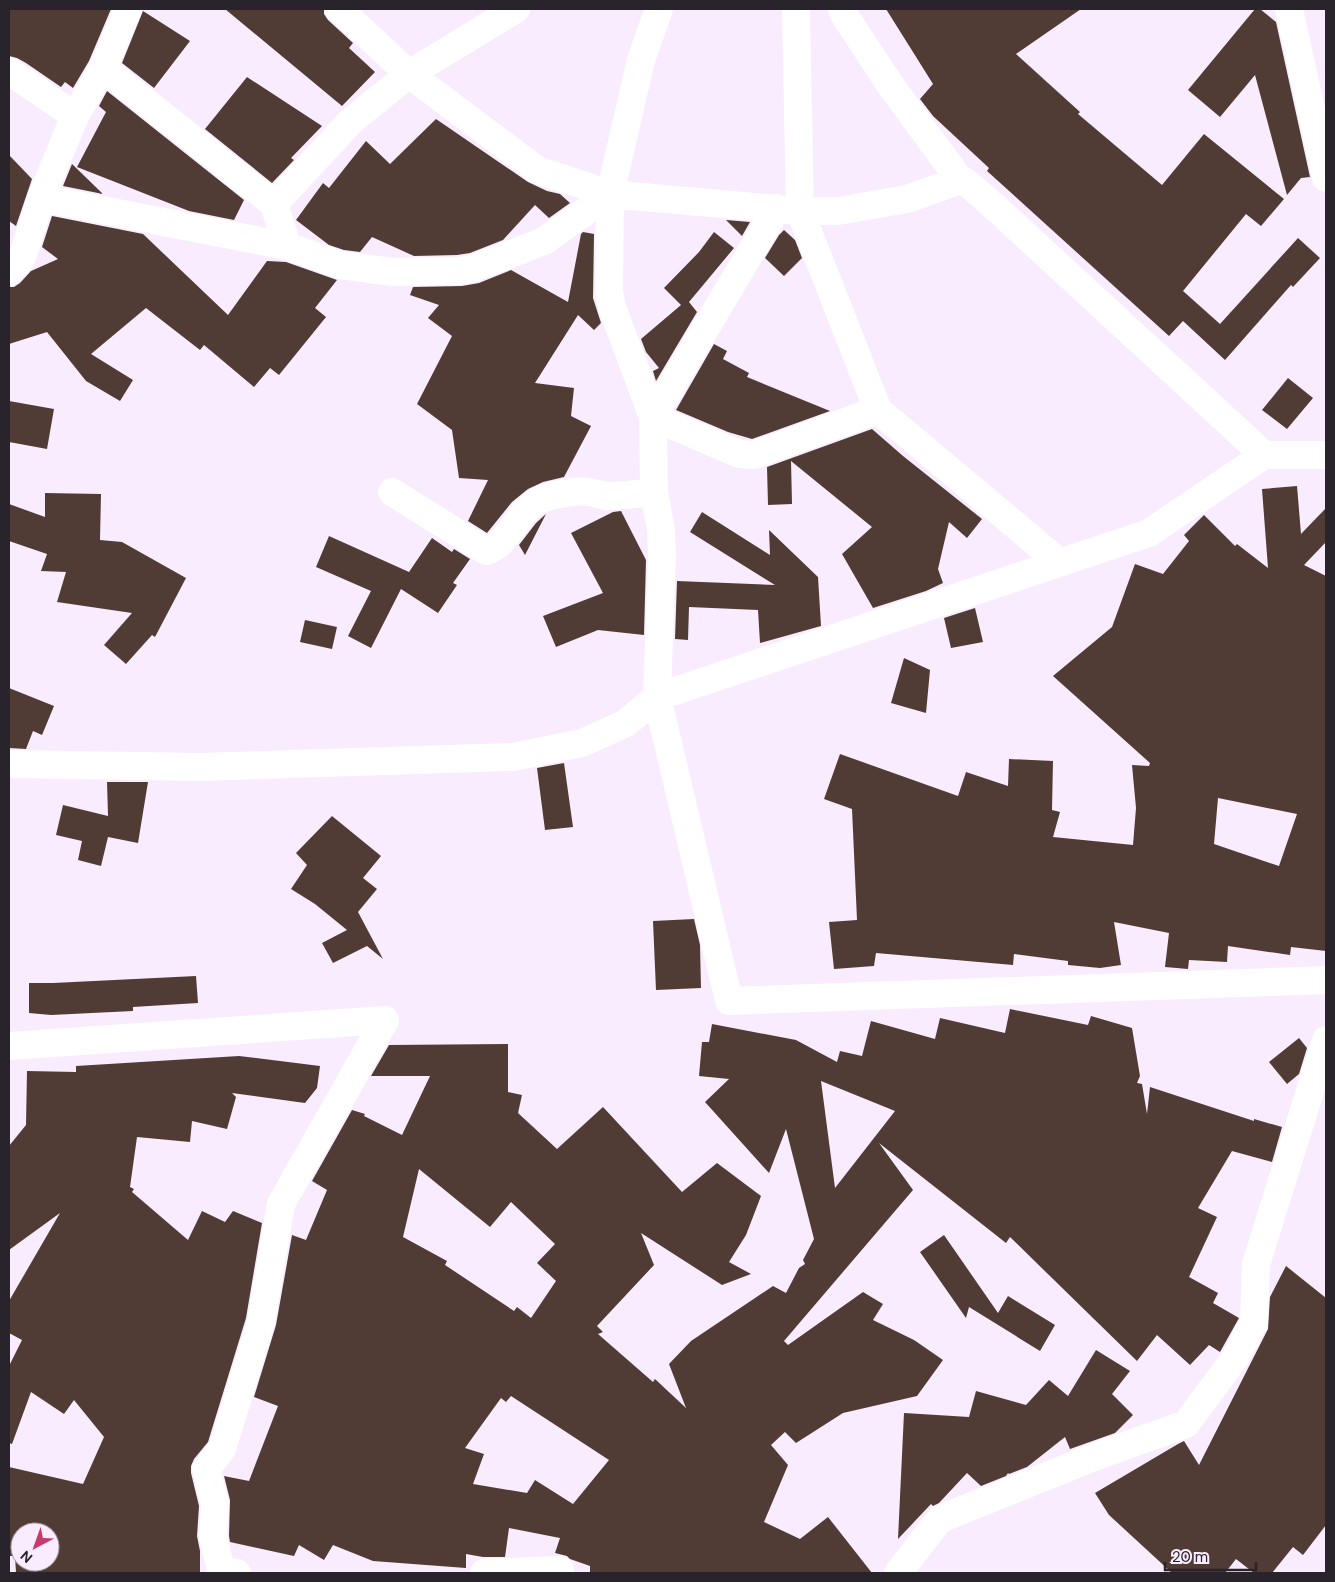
<svg xmlns="http://www.w3.org/2000/svg" width="1335" height="1582" font-family="'DM Sans',sans-serif">
  <rect width="100%" height="100%" fill="#f8ecfe"/>
  <path fill="#513b35" fill-rule="evenodd" d="M 9,9 L 111,9 L 89,61 L 73,88 L 65,82 L 61,87 L 26,63 L 17,58 L 9,56 Z
    M 225,9 L 324,9 L 324,14 L 328,20 L 353,43 L 349,48 L 375,72 L 342,106 Z
    M 886,9 L 1081,9 L 1016,54 L 1080,112 L 1078,114 L 1162,185 L 1204,134 L 1284,199 L 1261,226 L 1246,214 L 1183,291 L 1220,324 L 1298,238 L 1320,258 L 1293,287 L 1291,285 L 1225,360 L 1183,321 L 1169,336 L 987,171 L 989,168 L 933,116 L 920,99 L 933,84 Z
    M 1255,9 L 1260,9 L 1276,22 L 1310,177 L 1301,178 L 1287,195 L 1255,75 L 1220,117 L 1188,90 Z
    M 143,11 L 190,41 L 154,88 L 122,63 Z
    M 247,77 L 322,126 L 291,158 L 294,160 L 272,183 L 205,129 Z
    M 107,91 L 244,200 L 234,220 L 189,211 L 77,167 L 106,112 L 99,106 Z
    M 436,119 L 528,182 L 547,191 L 560,194 L 570,203 L 549,218 L 535,205 L 503,240 L 470,253 L 457,255 L 414,256 L 372,237 L 360,252 L 344,250 L 329,245 L 296,220 L 323,183 L 329,188 L 366,141 L 390,164 Z
    M 9,155 L 32,179 L 16,226 L 9,221 Z
    M 72,164 L 103,194 L 63,186 Z
    M 52,216 L 143,234 L 228,315 L 267,261 L 286,262 L 337,280 L 315,308 L 326,317 L 279,375 L 270,368 L 254,387 L 204,345 L 200,350 L 146,308 L 91,354 L 133,380 L 120,401 L 86,381 L 47,332 L 9,344 L 9,287 L 14,287 L 20,283 L 31,271 L 58,259 L 42,247 Z
    M 726,220 L 750,222 L 742,236 Z
    M 784,230 L 795,240 L 802,258 L 784,276 L 765,258 L 779,235 Z
    M 583,232 L 594,234 L 593,298 L 601,323 L 594,330 L 578,315 L 535,383 L 574,388 L 571,416 L 591,426 L 564,477 L 543,482 L 528,489 L 512,502 L 487,533 L 468,521 L 488,480 L 459,478 L 452,430 L 417,404 L 452,336 L 428,318 L 439,305 L 410,295 L 413,287 L 462,286 L 479,283 L 511,270 L 568,302 L 581,234 Z
    M 714,232 L 734,248 L 689,302 L 697,312 L 656,381 L 653,371 L 659,368 L 646,352 L 641,339 L 681,305 L 664,288 L 699,252 Z
    M 714,344 L 727,351 L 723,359 L 749,373 L 747,377 L 830,411 L 752,439 L 728,432 L 676,410 Z
    M 1288,378 L 1313,398 L 1287,429 L 1262,410 Z
    M 9,401 L 54,409 L 47,449 L 9,442 Z
    M 872,429 L 903,456 L 982,519 L 967,538 L 949,522 L 938,569 L 943,583 L 926,591 L 873,608 L 842,554 L 872,527 L 791,461 L 792,504 L 768,505 L 767,467 Z
    M 1297,486 L 1301,534 L 1326,508 L 1326,542 L 1304,565 L 1326,576 L 1326,951 L 1291,947 L 1290,955 L 1228,946 L 1227,962 L 1189,960 L 1188,969 L 1165,967 L 1169,933 L 1114,922 L 1121,965 L 1100,968 L 1068,965 L 1068,961 L 1014,954 L 1013,965 L 876,953 L 874,966 L 834,969 L 829,922 L 857,920 L 852,809 L 824,799 L 840,754 L 958,796 L 966,772 L 1008,786 L 1009,759 L 1053,761 L 1052,810 L 1060,812 L 1053,837 L 1133,845 L 1136,808 L 1132,765 L 1149,766 L 1150,763 L 1053,676 L 1112,627 L 1135,564 L 1163,574 L 1189,541 L 1184,535 L 1204,515 L 1235,546 L 1237,544 L 1268,568 L 1262,489 ZM 1218,798 L 1297,814 L 1279,866 L 1214,844 Z
    M 45,493 L 101,494 L 100,540 L 122,542 L 186,578 L 155,637 L 152,635 L 126,664 L 104,645 L 132,613 L 57,602 L 66,572 L 41,571 L 47,554 L 9,541 L 9,504 L 45,517 Z
    M 621,511 L 646,560 L 644,635 L 598,630 L 556,647 L 543,616 L 603,593 L 571,533 L 613,512 Z
    M 702,512 L 770,555 L 769,530 L 818,577 L 821,626 L 760,643 L 758,610 L 689,607 L 688,640 L 675,639 L 677,581 L 775,585 L 690,532 Z
    M 546,514 L 525,555 L 519,545 L 536,523 Z
    M 329,536 L 409,572 L 432,538 L 452,552 L 454,549 L 470,559 L 453,583 L 457,585 L 438,613 L 401,589 L 371,648 L 348,636 L 371,591 L 316,567 Z
    M 975,608 L 983,642 L 951,648 L 944,618 Z
    M 305,620 L 337,627 L 332,649 L 300,642 Z
    M 904,658 L 930,670 L 926,713 L 891,703 Z
    M 9,688 L 54,706 L 42,735 L 33,731 L 26,749 L 9,748 Z
    M 564,763 L 573,827 L 545,830 L 537,768 Z
    M 107,782 L 148,782 L 138,843 L 108,837 L 101,866 L 78,860 L 82,841 L 56,835 L 63,805 L 108,816 Z
    M 332,816 L 381,856 L 363,878 L 377,889 L 358,912 L 383,959 L 367,946 L 333,963 L 322,943 L 347,930 L 315,904 L 291,889 L 307,865 L 296,853 Z
    M 694,919 L 700,945 L 701,988 L 656,990 L 653,921 Z
    M 196,976 L 198,1003 L 133,1007 L 133,1011 L 51,1015 L 29,1013 L 29,983 L 53,983 Z
    M 1010,1009 L 1088,1025 L 1091,1016 L 1132,1028 L 1140,1076 L 1137,1083 L 1142,1084 L 1147,1114 L 1150,1087 L 1254,1121 L 1254,1119 L 1282,1127 L 1272,1162 L 1232,1151 L 1198,1208 L 1217,1217 L 1189,1277 L 1218,1293 L 1213,1303 L 1239,1318 L 1220,1352 L 1209,1345 L 1190,1365 L 1157,1335 L 1137,1361 L 1010,1237 L 1006,1243 L 879,1143 L 913,1190 L 784,1341 L 788,1345 L 863,1292 L 883,1304 L 873,1320 L 914,1340 L 943,1360 L 917,1396 L 843,1413 L 796,1443 L 785,1432 L 771,1445 L 788,1465 L 764,1522 L 800,1539 L 828,1517 L 872,1573 L 590,1573 L 590,1566 L 570,1559 L 567,1556 L 555,1553 L 560,1538 L 509,1528 L 505,1557 L 483,1557 L 466,1554 L 466,1568 L 373,1561 L 333,1545 L 324,1560 L 299,1545 L 294,1556 L 230,1542 L 229,1536 L 230,1500 L 224,1476 L 249,1481 L 278,1406 L 254,1397 L 276,1325 L 292,1235 L 306,1240 L 327,1190 L 312,1181 L 352,1110 L 365,1114 L 364,1116 L 402,1135 L 430,1076 L 371,1076 L 389,1045 L 508,1044 L 508,1092 L 522,1095 L 518,1113 L 557,1149 L 603,1107 L 682,1192 L 717,1163 L 761,1196 L 746,1235 L 729,1262 L 751,1274 L 722,1285 L 641,1233 L 654,1265 L 597,1326 L 603,1332 L 598,1334 L 653,1382 L 655,1379 L 686,1408 L 669,1364 L 691,1341 L 773,1286 L 786,1293 L 799,1268 L 805,1264 L 803,1260 L 814,1239 L 786,1129 L 769,1173 L 705,1102 L 729,1079 L 699,1076 L 702,1042 L 709,1042 L 712,1024 L 796,1040 L 837,1062 L 840,1051 L 862,1056 L 871,1021 L 935,1039 L 940,1018 L 1005,1033 ZM 821,1081 L 895,1111 L 835,1188 ZM 419,1169 L 490,1227 L 511,1202 L 555,1244 L 537,1263 L 556,1281 L 531,1318 L 517,1307 L 514,1311 L 445,1265 L 447,1261 L 403,1237 ZM 511,1396 L 609,1460 L 573,1504 L 535,1480 L 527,1493 L 473,1484 L 484,1454 L 465,1448 L 501,1398 L 506,1402 Z
    M 1299,1038 L 1307,1048 L 1299,1074 L 1287,1084 L 1269,1062 Z
    M 239,1056 L 320,1066 L 317,1088 L 305,1103 L 232,1093 L 236,1097 L 227,1129 L 192,1121 L 190,1142 L 137,1137 L 130,1187 L 134,1189 L 132,1192 L 188,1240 L 202,1211 L 225,1222 L 233,1211 L 262,1223 L 246,1318 L 208,1442 L 194,1459 L 191,1466 L 191,1473 L 199,1506 L 197,1536 L 200,1551 L 200,1573 L 16,1573 L 15,1556 L 9,1556 L 9,1467 L 83,1484 L 104,1437 L 74,1400 L 64,1414 L 31,1392 L 12,1444 L 9,1443 L 9,1366 L 22,1340 L 9,1333 L 9,1301 L 60,1213 L 9,1250 L 9,1146 L 26,1125 L 27,1071 L 76,1072 L 76,1066 ZM 20,1532 L 50,1532 L 50,1562 L 20,1562 Z
    M 944,1235 L 998,1313 L 1008,1296 L 1055,1325 L 1040,1351 L 969,1307 L 966,1318 L 920,1252 Z
    M 1286,1266 L 1326,1298 L 1326,1525 L 1303,1555 L 1293,1547 L 1272,1573 L 1254,1573 L 1236,1559 L 1225,1573 L 1172,1573 L 1109,1515 L 1095,1493 L 1178,1444 L 1184,1441 L 1199,1465 L 1268,1329 L 1270,1297 Z
    M 1096,1350 L 1130,1371 L 1112,1394 L 1133,1415 L 1115,1433 L 1070,1449 L 1065,1437 L 1027,1467 L 1009,1474 L 1008,1473 L 1006,1476 L 981,1486 L 967,1473 L 939,1503 L 933,1506 L 931,1504 L 898,1539 L 904,1413 L 969,1417 L 976,1391 L 1026,1405 L 1049,1380 L 1068,1396 Z"/>
  <g fill="none" stroke-linecap="round" stroke-linejoin="round">
    <path stroke="#fff" stroke-width="28" d="M 339,9 L 409,74 L 537,170 L 610,194 L 800,211 L 838,211 L 907,199 L 960,180
      M 659,9 L 641,60 L 610,194 L 609,292 L 612,307 L 653,417 L 654,492 L 661,530 L 662,554 L 657,697 L 729,1001 L 1326,980
      M 796,9 L 800,211 L 878,410 L 1059,562
      M 842,9 L 845,16 L 891,86 L 960,180 L 966,182 L 997,209 L 1264,455
      M 1289,9 L 1326,178
      M 103,68 L 274,204 L 287,246
      M 9,71 L 75,116
      M 41,198 L 287,246 L 340,265 L 393,272 L 459,271 L 474,268 L 544,241 L 610,194
      M 274,204 L 350,122 L 409,74 L 516,9
      M 9,272 L 20,260 L 24,252 L 41,198 L 75,116 L 103,68 L 128,9
      M 653,417 L 777,208
      M 653,417 L 739,454 L 754,455 L 878,410
      M 392,492 L 486,551 C 506,547 518,512 537,501 C 548,495 577,490 589,492 C 596,493 602,496 608,496 C 623,496 639,493 654,492
      M 9,764 L 201,767 L 513,757 L 582,743 L 626,723 L 657,697 L 1149,533 L 1264,455 L 1326,455
      M 9,1046 L 385,1020
      M 237,1573 L 221,1570 L 213,1537 L 215,1504 L 206,1469 L 222,1449 L 261,1322 L 281,1204 L 385,1020
      M 484,1573 L 560,1570
      M 898,1573 L 940,1519 L 1099,1455 L 1186,1424 L 1235,1358 L 1254,1322 L 1256,1264 L 1326,1040"/>
  </g>
  <rect width="1335" height="1582" fill="none" stroke="#29232b" stroke-width="20"/>
  <g transform="translate(35 1547) rotate(221)"><circle r="24" fill="#f8ecfe" stroke="#a59caa"/>
  <path d="M0-4L9 19L0 12L-9 19Z" fill="#c63a6c"/>
  <text y="-8" font-size="14" font-weight="bold" text-anchor="middle" fill="#29232b">N</text>
  </g>
  <path d="M1165 1562v8h91v-8" fill="none" stroke="#29232b" stroke-width="2.5"/>
  <text x="1172" y="1562" font-size="15" fill="#29232b" stroke="#f8ecfe" stroke-width="4" paint-order="stroke">20 m</text>
</svg>
